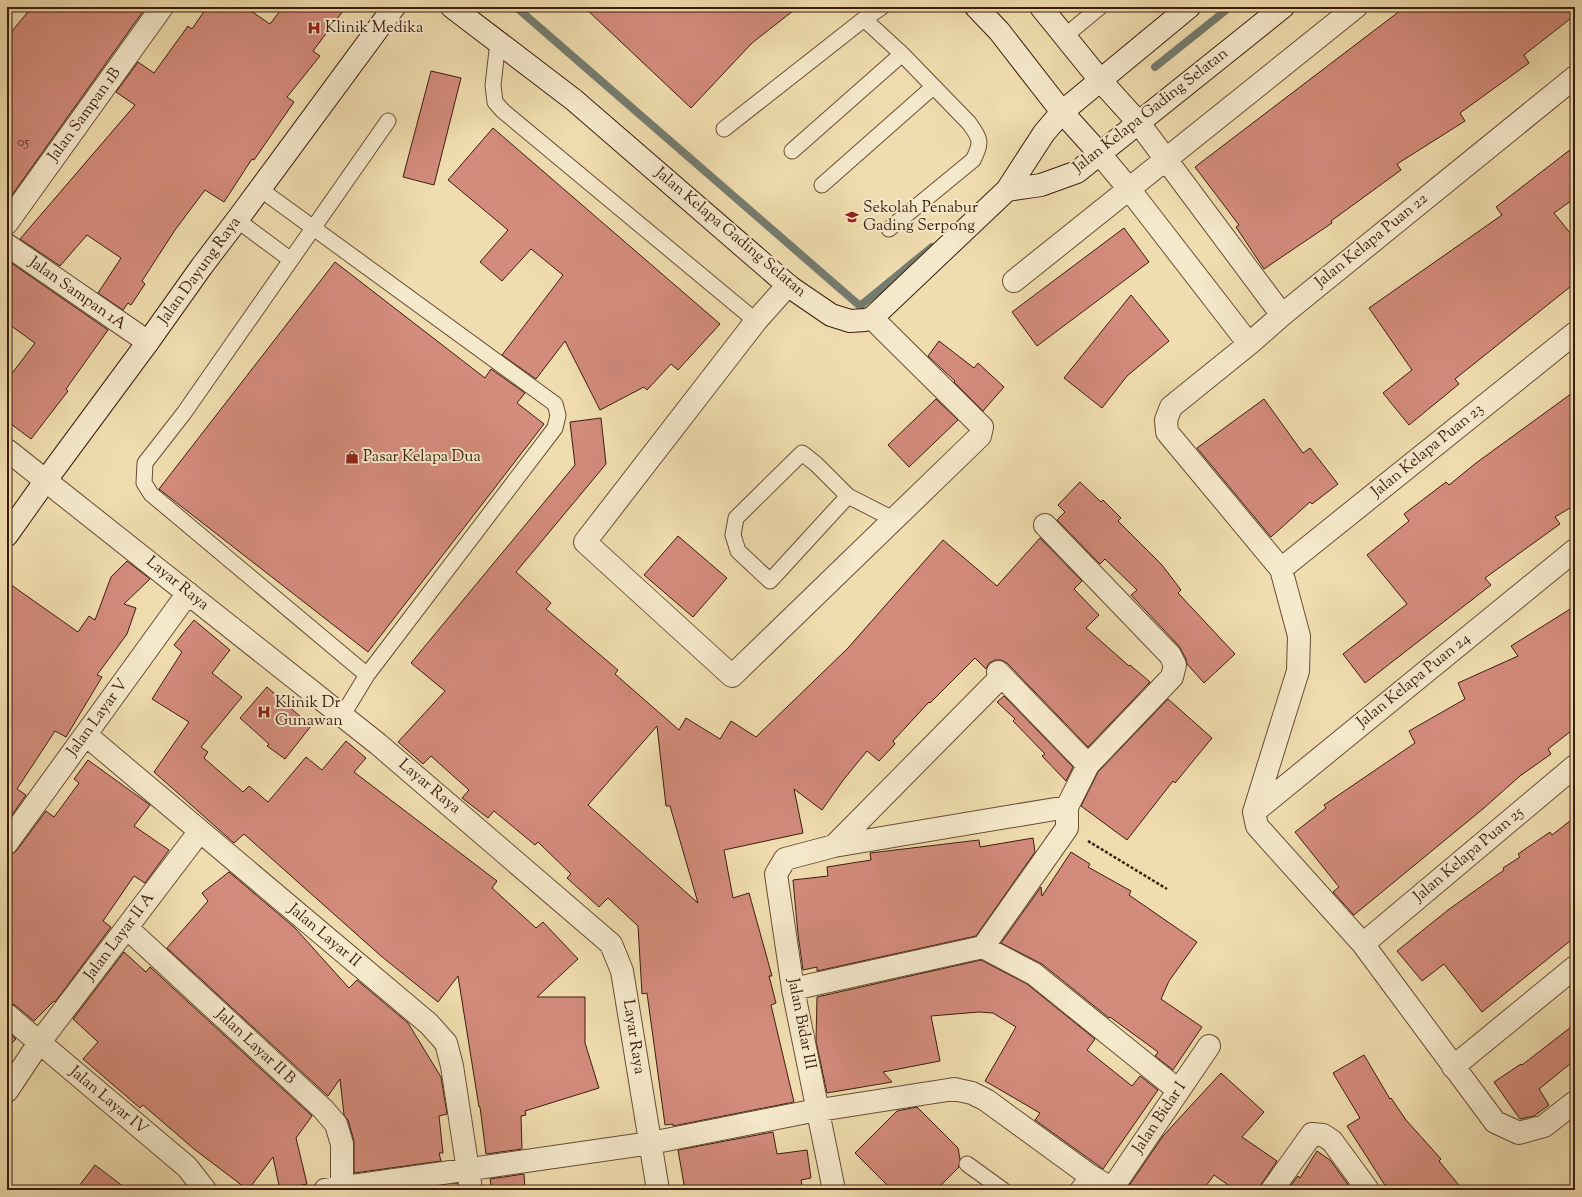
<svg xmlns="http://www.w3.org/2000/svg" width="1582" height="1197" font-family="'Sorts Mill Goudy',serif">
  <rect width="100%" height="100%" fill="#f0ddaf"/>
  <filter id="stains"><feTurbulence type="fractalNoise" baseFrequency=".005" numOctaves="4"/><feColorMatrix values="0 0 0 0 .2 0 0 0 0 .09 0 0 0 0 .02 0 0 0 .5 -.17"/></filter>
  <radialGradient id="worn" r=".72"><stop offset=".6" stop-color="#630" stop-opacity="0"/><stop offset="1" stop-color="#630" stop-opacity=".3"/></radialGradient>
  <g fill="none" stroke-linecap="round" stroke-linejoin="round">
    <path stroke="#757c70" stroke-width="8" d="M 516,7 L 860,306 L 932,247
      M 1155,67 L 1230,7"/>
  </g>
  <path fill="#d38b7c" stroke="#3b1d0e" fill-rule="evenodd" d="M 32,7 L 146,7 L 7,202 L 7,37 Z
    M 207,7 L 245,7 L 270,24 L 283,7 L 346,7 L 313,51 L 320,56 L 287,97 L 294,102 L 254,160 L 252,159 L 224,202 L 205,190 L 175,230 L 142,281 L 145,284 L 131,305 L 128,303 L 123,310 L 98,293 L 121,258 L 87,235 L 60,266 L 20,239 L 135,105 L 116,92 L 138,62 L 154,73 L 188,26 L 192,29 Z
    M 584,7 L 798,7 L 752,43 L 691,108 Z
    M 1405,7 L 1575,7 L 1575,15 L 1524,55 L 1529,63 L 1460,113 L 1465,121 L 1397,164 L 1401,170 L 1331,221 L 1332,223 L 1264,269 L 1236,227 L 1239,225 L 1195,167 Z
    M 431,71 L 461,78 L 434,185 L 403,177 Z
    M 493,128 L 720,324 L 678,370 L 671,364 L 647,390 L 644,387 L 600,410 L 565,341 L 536,379 L 502,355 L 563,275 L 531,249 L 502,281 L 480,262 L 508,230 L 448,180 Z
    M 1575,146 L 1575,198 L 1554,213 L 1575,239 L 1575,283 L 1455,379 L 1459,384 L 1409,425 L 1383,393 L 1412,370 L 1369,308 L 1502,215 L 1496,207 Z
    M 1124,228 L 1149,262 L 1037,346 L 1012,312 Z
    M 7,260 L 108,330 L 66,389 L 68,391 L 31,439 L 7,421 L 7,380 L 35,343 L 7,323 Z
    M 335,262 L 485,378 L 491,369 L 525,393 L 517,403 L 544,424 L 368,652 L 159,489 Z
    M 1131,295 L 1169,341 L 1127,376 L 1102,408 L 1064,378 Z
    M 939,341 L 974,368 L 978,363 L 1004,387 L 983,411 L 954,382 L 955,381 L 928,356 Z
    M 1575,391 L 1575,505 L 1555,517 L 1560,524 L 1485,578 L 1491,585 L 1365,683 L 1343,654 L 1407,604 L 1367,555 L 1409,521 L 1404,514 L 1446,482 L 1449,485 L 1476,463 Z
    M 936,399 L 958,420 L 909,467 L 888,445 Z
    M 1264,399 L 1303,453 L 1310,448 L 1338,484 L 1312,504 L 1310,502 L 1271,537 L 1197,448 Z
    M 601,418 L 606,464 L 516,572 L 551,603 L 546,609 L 618,670 L 615,674 L 679,730 L 686,718 L 720,739 L 731,721 L 756,737 L 848,648 L 943,540 L 997,586 L 1040,538 L 1082,581 L 1074,589 L 1099,615 L 1086,628 L 1129,666 L 1130,665 L 1150,682 L 1088,747 L 1007,663 L 1001,660 L 995,660 L 989,663 L 986,669 L 975,658 L 930,703 L 929,702 L 893,741 L 895,744 L 879,761 L 867,751 L 844,779 L 822,810 L 794,789 L 803,833 L 724,850 L 733,898 L 749,893 L 772,976 L 769,976 L 776,1003 L 771,1005 L 794,1102 L 673,1126 L 673,1124 L 665,1125 L 647,993 L 642,994 L 638,926 L 608,898 L 599,907 L 567,878 L 571,874 L 538,842 L 535,845 L 494,811 L 488,818 L 462,798 L 469,790 L 431,756 L 423,764 L 398,742 L 445,691 L 411,663 L 575,465 L 570,422 ZM 657,726 L 666,806 L 670,806 L 698,903 L 588,805 Z
    M 1080,482 L 1101,502 L 1103,500 L 1121,518 L 1118,521 L 1162,565 L 1181,590 L 1178,593 L 1235,654 L 1204,683 L 1187,664 L 1186,659 L 1179,646 L 1131,595 L 1137,590 L 1105,559 L 1100,564 L 1057,520 L 1065,512 L 1058,505 Z
    M 678,536 L 727,578 L 693,617 L 644,575 Z
    M 127,561 L 150,579 L 124,604 L 136,608 L 127,634 L 97,675 L 102,677 L 66,737 L 55,731 L 17,789 L 26,795 L 7,822 L 7,582 L 78,632 L 89,616 L 95,620 L 111,577 Z
    M 1575,606 L 1575,728 L 1548,749 L 1551,754 L 1520,776 L 1484,808 L 1354,915 L 1333,892 L 1339,887 L 1295,832 L 1326,808 L 1324,805 L 1415,743 L 1409,731 L 1465,699 L 1458,683 L 1518,656 L 1511,646 Z
    M 194,620 L 230,650 L 212,673 L 242,697 L 201,747 L 208,752 L 204,758 L 243,792 L 249,786 L 268,802 L 306,757 L 322,770 L 346,741 L 366,758 L 354,772 L 497,881 L 492,888 L 536,928 L 543,922 L 578,959 L 537,997 L 585,997 L 585,1043 L 599,1088 L 525,1111 L 526,1115 L 521,1116 L 522,1149 L 486,1154 L 480,1107 L 479,1107 L 458,976 L 438,1002 L 381,956 L 244,834 L 234,843 L 154,772 L 189,722 L 152,699 L 182,652 L 174,645 Z
    M 267,687 L 311,726 L 285,759 L 267,746 L 269,744 L 240,718 Z
    M 1004,696 L 1073,767 L 1066,781 L 1042,756 L 1045,754 L 1013,721 L 1015,719 L 997,702 Z
    M 1168,699 L 1212,738 L 1175,783 L 1173,781 L 1127,840 L 1081,806 L 1098,772 Z
    M 88,760 L 150,805 L 134,826 L 169,850 L 145,883 L 134,876 L 103,921 L 111,927 L 105,935 L 55,1002 L 54,1001 L 34,1021 L 15,1005 L 7,1003 L 7,855 L 12,854 L 17,850 L 46,811 L 54,817 L 79,783 L 74,779 Z
    M 1575,817 L 1575,937 L 1482,1012 L 1444,964 L 1422,981 L 1397,951 L 1448,910 L 1504,870 L 1503,868 L 1520,857 L 1518,854 L 1550,832 L 1552,835 Z
    M 1033,838 L 1035,852 L 976,936 L 817,971 L 817,967 L 803,970 L 798,934 L 793,880 L 828,876 L 827,867 L 871,860 L 870,853 L 979,840 L 980,847 Z
    M 1071,852 L 1090,864 L 1088,867 L 1131,891 L 1129,895 L 1197,942 L 1169,981 L 1161,999 L 1202,1027 L 1173,1070 L 1155,1056 L 1158,1052 L 1110,1017 L 1109,1018 L 1042,964 L 1001,943 L 1041,887 L 1042,896 Z
    M 229,872 L 295,928 L 349,988 L 357,980 L 408,1023 L 441,1077 L 447,1114 L 439,1116 L 443,1153 L 439,1153 L 441,1161 L 354,1173 L 354,1141 L 348,1120 L 344,1115 L 340,1079 L 328,1096 L 167,948 L 208,901 L 202,893 Z
    M 124,952 L 146,972 L 150,967 L 312,1116 L 296,1138 L 307,1184 L 280,1190 L 273,1157 L 248,1190 L 194,1149 L 143,1105 L 140,1108 L 83,1059 L 98,1042 L 73,1019 Z
    M 981,960 L 1027,984 L 1095,1039 L 1087,1050 L 1132,1086 L 1140,1076 L 1158,1090 L 1103,1169 L 1035,1120 L 1040,1113 L 985,1081 L 1016,1027 L 993,1013 L 979,1012 L 931,1016 L 940,1061 L 883,1072 L 892,1082 L 827,1093 L 816,1041 L 817,997 Z
    M 1575,1024 L 1575,1060 L 1539,1089 L 1549,1105 L 1534,1116 L 1520,1119 L 1494,1082 L 1521,1064 L 1522,1065 Z
    M 7,1031 L 16,1039 L 7,1048 Z
    M 1364,1055 L 1390,1099 L 1391,1098 L 1406,1120 L 1441,1159 L 1439,1161 L 1463,1190 L 1388,1190 L 1347,1126 L 1360,1118 L 1333,1073 Z
    M 1221,1073 L 1264,1112 L 1242,1137 L 1277,1161 L 1262,1183 L 1260,1190 L 1235,1190 L 1214,1175 L 1203,1190 L 1126,1190 L 1163,1136 Z
    M 917,1107 L 958,1148 L 960,1159 L 959,1167 L 936,1190 L 892,1190 L 855,1153 L 897,1111 Z
    M 773,1132 L 777,1154 L 807,1150 L 811,1178 L 801,1180 L 803,1190 L 685,1190 L 678,1150 Z
    M 1317,1151 L 1330,1160 L 1352,1190 L 1287,1190 L 1298,1176 L 1300,1178 Z
    M 95,1165 L 128,1190 L 76,1190 Z
    M 524,1174 L 525,1190 L 492,1190 L 490,1179 Z
    M 446,1185 L 447,1190 L 413,1190 Z"/>
  <g fill="none" stroke-linecap="round" stroke-linejoin="round">
    <g stroke="#684d36" stroke-width="17">
      <path id="lane" d="M 864,19 L 902,54 L 969,123 C 981,139 982,143 973,160 L 889,229
        M 1065,36 L 1100,7
        M 498,42 L 493,85 L 495,102 L 503,111 L 756,321
        M 724,129 L 864,19 L 882,7
        M 792,151 L 902,54
        M 822,185 L 933,87
        M 260,189 L 555,404 L 558,415 L 555,428 L 367,675 L 342,716
        M 237,220 L 291,260
        M 848,496 L 770,581 L 738,551 L 733,535 L 736,518 L 802,453 L 816,464 L 848,496 L 893,519
        M 367,675 L 151,494 L 144,483 L 145,463 L 184,413 L 388,121
        M 967,1164 L 1003,1190
        M 1077,1190 L 1089,1175"/>
    </g>
    <g stroke="#684d36" stroke-width="24">
      <path id="street" d="M 1575,77 L 1282,315 L 1249,344 L 1171,407 L 1166,420 L 1167,432 L 1281,569 L 1299,636 L 1298,671 L 1254,812 L 1257,826 L 1363,944 L 1495,1122 L 1519,1133 L 1544,1126 L 1575,1102
        M 1138,122 L 1282,315
        M 1099,153 L 1129,189 L 1249,344
        M 7,223 L 162,7
        M 7,245 L 148,342
        M 1014,281 L 1356,7
        M 788,285 L 756,321 L 585,542 L 732,676 L 980,436 L 982,427 L 872,318
        M 7,450 L 378,744 L 611,944 L 622,971 L 658,1190
        M 1045,525 L 1170,655 L 1175,665 L 1172,677 L 1088,765 L 1067,807
        M 1281,569 L 1575,333
        M 998,672 L 1088,765
        M 86,735 L 429,1024 L 446,1043 L 452,1066 L 471,1190
        M 1254,812 L 1575,550
        M 7,843 L 188,593
        M 834,846 L 1002,676
        M 127,928 L 323,1109 L 336,1124 L 342,1144 L 342,1190
        M 1363,944 L 1575,766
        M 793,989 L 983,947 L 1034,974 L 1178,1090
        M 7,1015 L 187,1167 L 205,1190
        M 1453,1067 L 1575,967
        M 7,1091 L 39,1043 L 200,831
        M 325,1190 L 651,1143 L 807,1112 L 954,1089 L 972,1093 L 986,1100 L 1089,1175 L 1114,1190
        M 834,1190 L 793,989 L 776,874 L 785,859 L 834,846 L 1067,807 L 1067,828 L 983,947
        M 1111,1190 L 1209,1046
        M 1272,1190 L 1312,1134 L 1323,1135 L 1332,1141 L 1368,1190"/>
    </g>
    <g stroke="#3b1d0e" stroke-width="24">
      <path id="secondary" d="M 452,7 L 574,100 L 790,287 L 831,315 L 850,321 L 865,320 L 872,318 L 1007,190 L 1044,133 L 1062,112 L 1189,7
        M 976,7 L 999,31 L 1062,112 L 1099,153
        M 1041,7 L 1100,80 L 1138,122
        M 1007,190 L 1041,185 L 1077,172 L 1283,7
        M 7,535 L 46,480 L 148,342 L 202,266 L 237,220 L 394,7"/>
    </g>
    <path stroke="#3b1d0e" stroke-width="2.5" stroke-dasharray="3 2" stroke-linecap="butt" d="M 1088,841 L 1167,889"/>
    <use href="#lane" stroke="#f5e9cb" stroke-width="15"/>
    <use href="#street" stroke="#f5e9cb" stroke-width="22"/>
    <use href="#secondary" stroke="#f5e9cb" stroke-width="22"/>
  </g>
  <defs>
    <g id="hospital-bare" transform="scale(1.08)"><path d="M-5-5h3v3.5h4V-5h3V5h-3V1.5h-4V5h-3Z" fill="#8f2418" stroke="#f5e9cb" stroke-width="2.5" paint-order="stroke"/></g>
    <g id="school-bare" transform="scale(1.08)"><path d="M0-5L7-2L0 1L-7-2ZM-4 1L0 2.5L4 1V4Q0 6-4 4Z" fill="#8f2418" stroke="#f5e9cb" stroke-width="2.5" paint-order="stroke"/></g>
    <g id="shop-bare" transform="scale(1.08)"><path d="M-5-2.5h2.3a2.7 3.5 0 0 1 5.4 0H5L5.5 6h-11ZM-1.5-2.5h3a1.5 2.3 0 0 0-3 0Z" fill="#8f2418" stroke="#f5e9cb" stroke-width="2.5" paint-order="stroke"/></g>
  </defs>
  <g fill-rule="evenodd">
    <use href="#hospital-bare" x="314" y="28"/>
    <use href="#school-bare" x="852" y="217"/>
    <use href="#shop-bare" x="352" y="457"/>
    <use href="#hospital-bare" x="264" y="712"/>
  </g>
  <g text-anchor="middle" dominant-baseline="central" stroke-width="4" stroke-linejoin="round" paint-order="stroke">
    <g font-size="14" fill="#61382a">
      <text x="23" y="143">05</text>
    </g>
    <g font-size="16" fill="#3b1d0e" stroke="#f5e9cb" text-anchor="start">
      <text x="325" y="28">Klinik Medika</text>
      <text x="863" y="208">Sekolah Penabur<tspan x="863" dy="18">Gading Serpong</tspan></text>
      <text x="363" y="457">Pasar Kelapa Dua</text>
      <text x="275" y="703">Klinik Dr<tspan x="275" dy="18">Gunawan</tspan></text>
    </g>
    <g font-size="16" fill="#3b1d0e" stroke="#f5e9cb">
      <text transform="translate(1151 111) rotate(-38)">Jalan Kelapa Gading Selatan</text>
      <text transform="translate(85 115) rotate(-54)">Jalan Sampan 1B</text>
      <text transform="translate(730 233) rotate(40)">Jalan Kelapa Gading Selatan</text>
      <text transform="translate(1372 241) rotate(-39)">Jalan Kelapa Puan 22</text>
      <text transform="translate(200 271) rotate(-54)">Jalan Dayung Raya</text>
      <text transform="translate(77 294) rotate(35)">Jalan Sampan 1A</text>
      <text transform="translate(1428 451) rotate(-39)">Jalan Kelapa Puan 23</text>
      <text transform="translate(177 584) rotate(39)">Layar Raya</text>
      <text transform="translate(1414 681) rotate(-39)">Jalan Kelapa Puan 24</text>
      <text transform="translate(98 718) rotate(-54)">Jalan Layar V</text>
      <text transform="translate(429 787) rotate(40)">Layar Raya</text>
      <text transform="translate(1469 855) rotate(-40)">Jalan Kelapa Puan 25</text>
      <text transform="translate(324 936) rotate(40)">Jalan Layar II</text>
      <text transform="translate(120 937) rotate(-53)">Jalan Layar II A</text>
      <text transform="translate(801 1024) rotate(79)">Jalan Bidar III</text>
      <text transform="translate(633 1037) rotate(81)">Layar Raya</text>
      <text transform="translate(255 1047) rotate(43)">Jalan Layar II B</text>
      <text transform="translate(108 1101) rotate(40)">Jalan Layar IV</text>
      <text transform="translate(1160 1118) rotate(-56)">Jalan Bidar I</text>
    </g>
  </g>
  <rect width="1582" height="1197" fill="none" stroke="#f0ddaf" stroke-width="24"/>
  <rect x="8" y="8" width="1566" height="1181" fill="none" stroke="#3b1d0e" stroke-width="2"/>
  <rect x="12" y="12" width="1558" height="1173" fill="none" stroke="#3b1d0e"/>
  <rect width="100%" height="100%" filter="url(#stains)"/>
  <rect width="100%" height="100%" fill="url(#worn)"/>
</svg>
